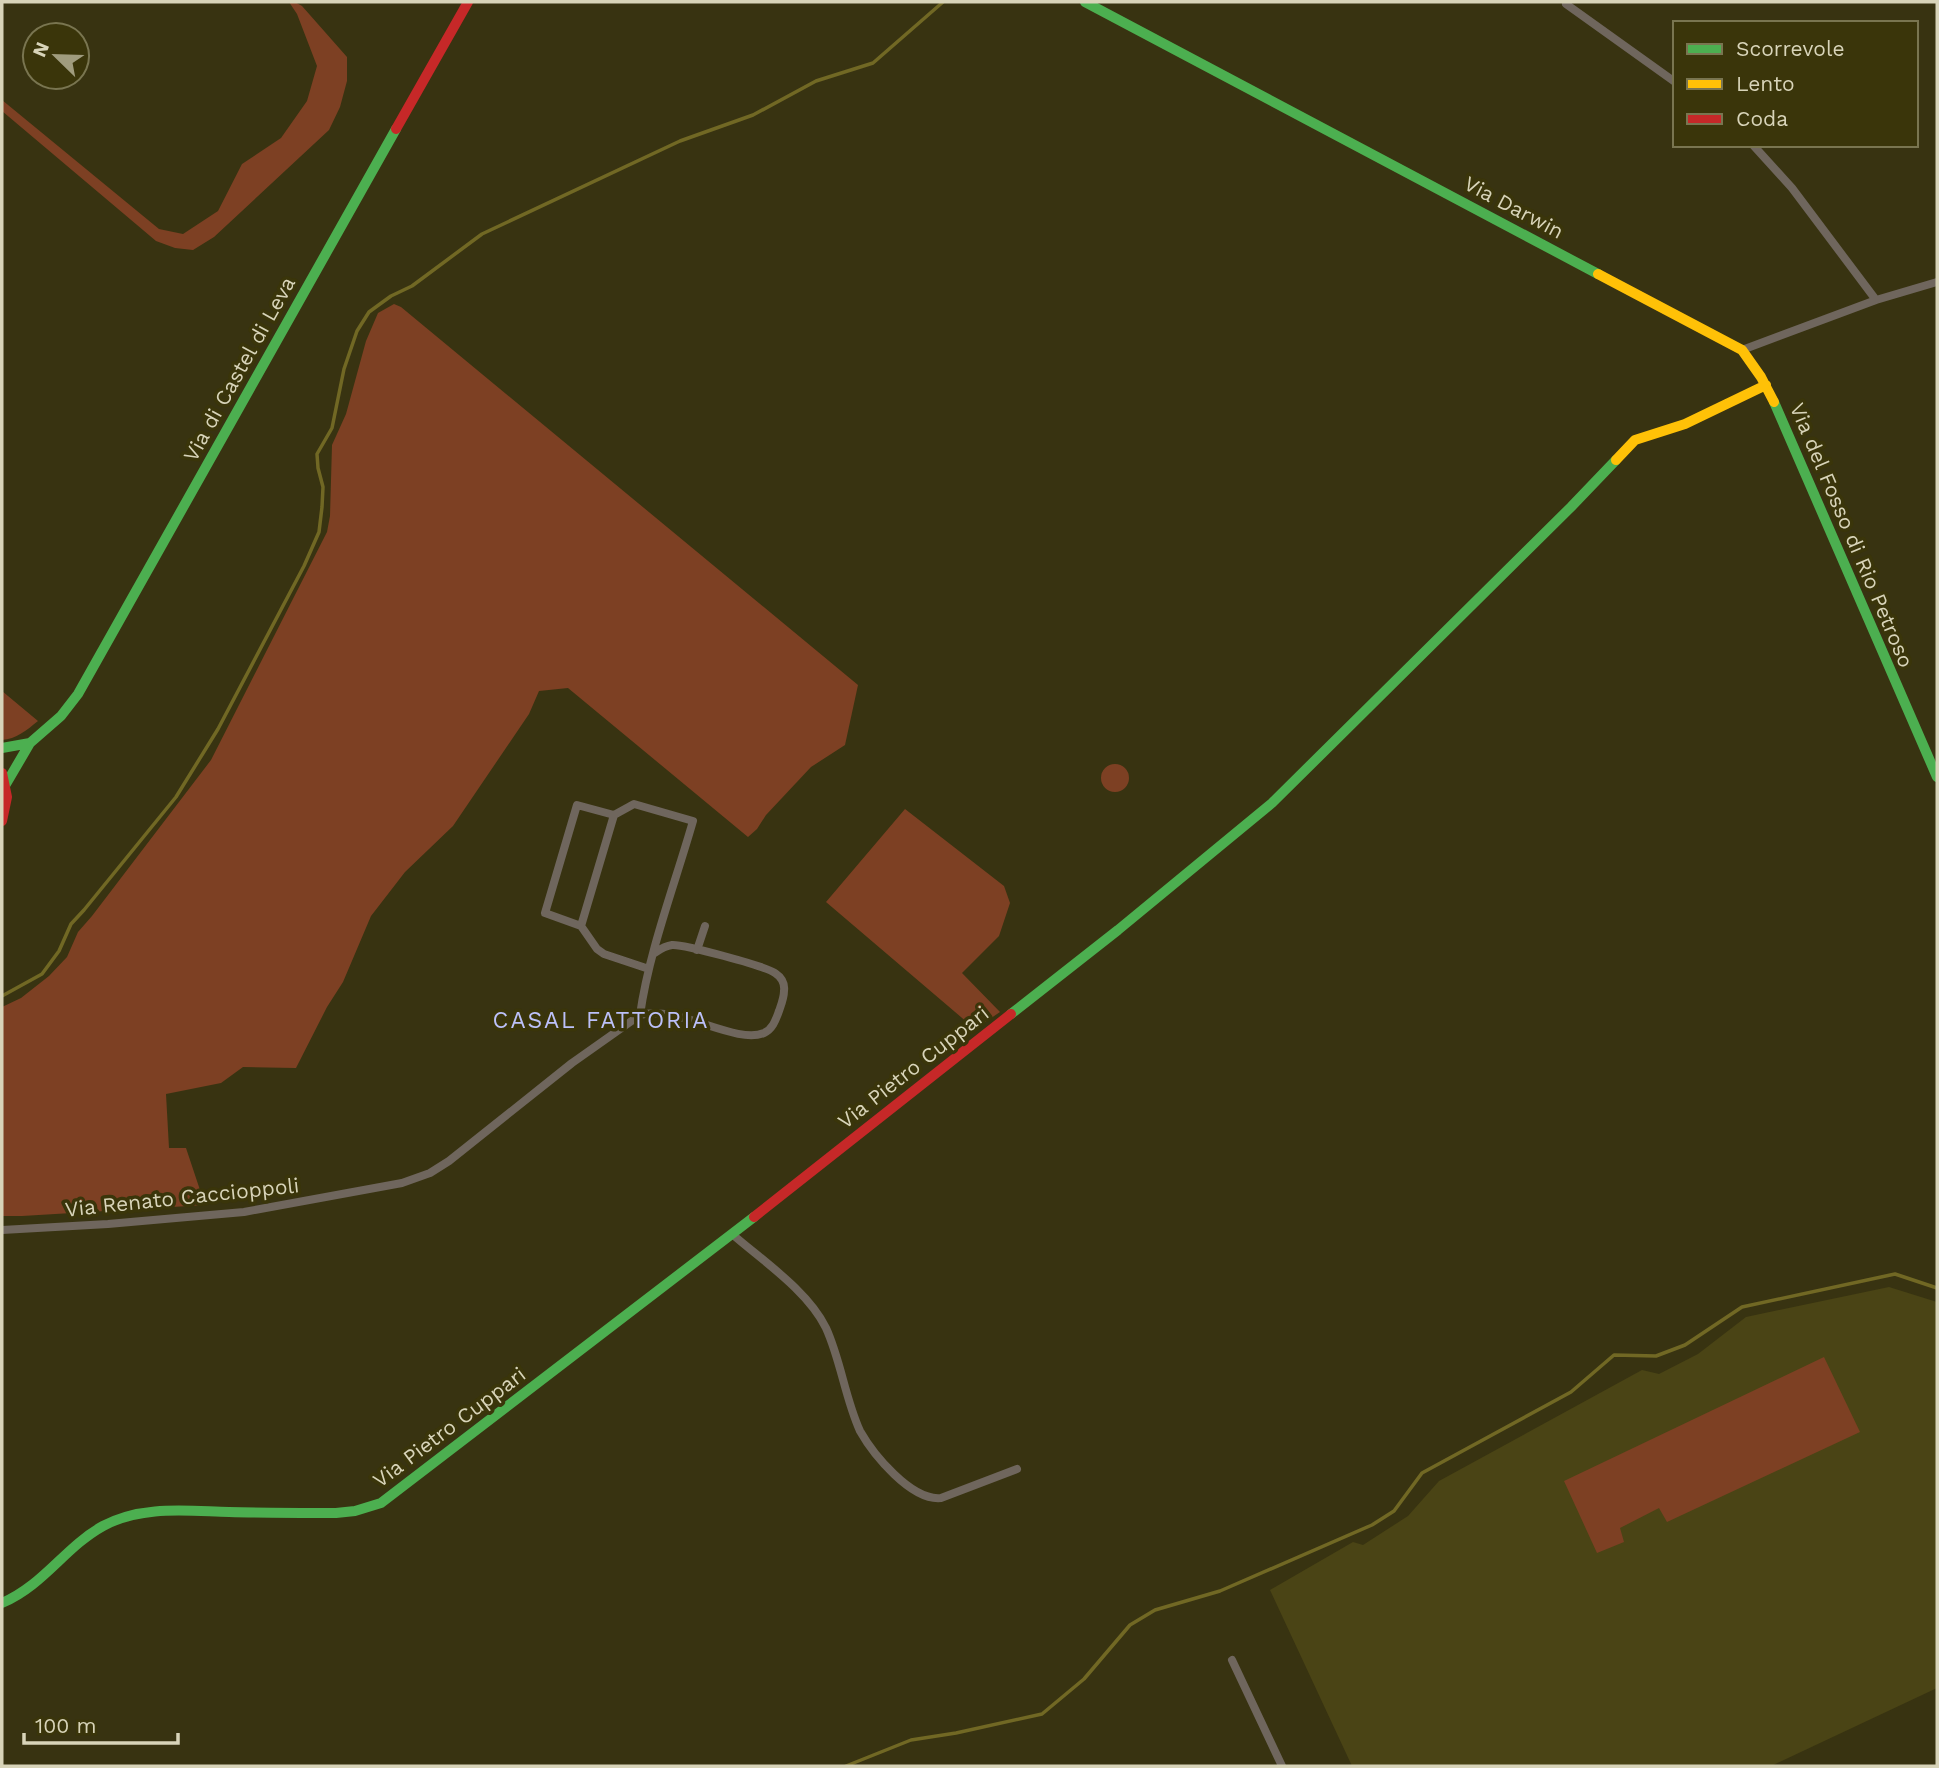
<svg xmlns="http://www.w3.org/2000/svg" width="1939" height="1768" font-family="'Work Sans',sans-serif">
  <rect width="100%" height="100%" fill="#383311"/>
  <path fill="#4a4415" d="M 1889,1287 L 1937,1302 L 1937,1688 L 1771,1766 L 1352,1766 L 1270,1590 L 1353,1542 L 1363,1545 L 1408,1516 L 1439,1481 L 1642,1370 L 1659,1374 L 1698,1354 L 1746,1317 Z"/>
  <path fill="#7d4023" d="M 289,2 L 295,2 L 302,6 L 347,57 L 347,81 L 340,107 L 329,130 L 214,237 L 193,250 L 175,248 L 156,241 L 2,111 L 2,100 L 159,229 L 183,234 L 218,211 L 242,164 L 281,138 L 307,101 L 317,66 L 297,14 Z
    M 394,304 L 401,307 L 858,685 L 845,745 L 811,767 L 766,815 L 757,829 L 748,837 L 568,688 L 539,691 L 529,714 L 453,826 L 405,872 L 371,916 L 343,982 L 327,1007 L 296,1068 L 243,1067 L 221,1083 L 166,1094 L 169,1148 L 186,1148 L 205,1205 L 22,1216 L 2,1216 L 2,1007 L 21,998 L 49,976 L 67,957 L 78,932 L 92,916 L 211,760 L 327,532 L 330,516 L 332,445 L 346,414 L 366,341 L 378,313 Z
    M 2,691 L 38,721 C 27,730 16,739 2,740 Z
    M1101 778a14 14 0 1 1 28 0a14 14 0 1 1-28 0Z
    M 905,809 L 1004,886 L 1010,903 L 999,936 L 962,973 L 1000,1012 L 975,1029 L 826,902 Z
    M 1824,1357 L 1860,1432 L 1667,1522 L 1659,1508 L 1620,1528 L 1624,1542 L 1597,1553 L 1564,1481 Z"/>
  <g fill="none" stroke-linecap="round" stroke-linejoin="round">
    <path stroke="#716824" stroke-width="3.5" d="M 2,996 L 42,974 L 59,951 L 71,924 L 84,910 L 176,797 L 218,729 L 304,566 L 319,532 L 322,507 L 323,487 L 318,468 L 317,454 L 332,428 L 344,369 L 357,331 L 369,312 L 391,296 L 412,286 L 482,234 L 680,141 L 753,115 L 816,81 L 873,63 L 943,2
      M 846,1766 L 911,1740 L 956,1733 L 1042,1714 L 1084,1679 L 1130,1625 L 1155,1610 L 1220,1591 L 1372,1525 L 1394,1511 L 1422,1473 L 1571,1392 L 1614,1355 L 1656,1356 L 1685,1345 L 1742,1307 L 1895,1274 L 1937,1288"/>
    <path stroke="#6f665d" stroke-width="8" d="M 1566,4 L 1675,82
      M 1753,145 L 1792,188 L 1876,300
      M 1742,350 L 1876,300 L 1937,282
      M 581,926 L 614,815
      M 697,950 L 705,926
      M 640,1015 C 649,951 675,884 693,821 L 634,804 L 614,815 L 577,805 L 545,913 L 581,926 L 597,949 L 604,954 L 649,969
      M 2,1230 L 108,1224 L 244,1212 L 402,1183 L 430,1173 L 449,1161 L 572,1063 L 640,1015 C 677,1004 735,1045 764,1033 C 773,1029 776,1019 779,1011 C 781,1005 784,998 784,991 C 785,983 781,977 775,973 C 765,966 683,944 672,945 C 664,946 659,950 653,954
      M 732,1234 C 763,1261 808,1291 826,1328 C 841,1361 845,1398 860,1431 C 873,1454 911,1501 941,1498 L 1017,1469
      M 1232,1660 L 1282,1766"/>
    <path stroke="#4caf50" stroke-width="10" d="M 1085,2 L 1598,274
      M 1774,402 L 1937,777
      M 2,748 L 30,743
      M 6,784 L 30,743 L 61,716 L 78,694 L 396,129
      M 1011,1014 L 1118,930 L 1272,803 L 1571,507 L 1616,460
      M 2,1603 C 44,1585 65,1547 103,1526 C 142,1505 187,1511 229,1512 C 265,1513 300,1513 336,1513 L 355,1511 L 381,1503 L 754,1217"/>
    <path stroke="#ffc107" stroke-width="10" d="M 1598,274 L 1742,350 L 1761,377 L 1774,402
      M 1616,460 L 1635,440 L 1685,424 L 1766,385"/>
    <path stroke="#c62828" stroke-width="10" d="M 396,129 L 468,2
      M 2,773 L 7,797 L 2,821
      M 754,1217 L 1011,1014"/>
  </g>
  <g text-anchor="middle" dominant-baseline="central" stroke-width="7" stroke-linejoin="round" paint-order="stroke">
    <g font-size="21" fill="#d8d4b9" stroke="#3a350a">
      <text transform="translate(1514 207) rotate(28)">Via Darwin</text>
      <text transform="translate(239 369) rotate(-61)">Via di Castel di Leva</text>
      <text transform="translate(1852 535) rotate(67)">Via del Fosso di Rio Petroso</text>
      <text transform="translate(913 1067) rotate(-38)">Via Pietro Cuppari</text>
      <text transform="translate(182 1197) rotate(-6)">Via Renato Caccioppoli</text>
      <text transform="translate(449 1427) rotate(-37)">Via Pietro Cuppari</text>
    </g>
    <g font-size="23" letter-spacing="2" fill="#bcc0f9" stroke="#3a350a">
      <text x="601" y="1020">CASAL FATTORIA</text>
    </g>
  </g>
  <rect width="1939" height="1768" fill="none" stroke="#d8d4b9" stroke-width="7"/>
  <rect x="1673" y="21" width="245" height="126" fill="#3a350a" stroke="#797550" stroke-width="2"/>
  <rect x="1687" y="44" width="35" height="10" fill="#4caf50" stroke="#797550" stroke-width="2"/>
  <text x="1736" y="56" font-size="21" fill="#d8d4b9">Scorrevole</text>
  <rect x="1687" y="79" width="35" height="10" fill="#ffc107" stroke="#797550" stroke-width="2"/>
  <text x="1736" y="91" font-size="21" fill="#d8d4b9">Lento</text>
  <rect x="1687" y="114" width="35" height="10" fill="#c62828" stroke="#797550" stroke-width="2"/>
  <text x="1736" y="126" font-size="21" fill="#d8d4b9">Coda</text>
  <g transform="translate(56 56) rotate(293)"><circle r="33" fill="#3a350a" stroke="#797550" stroke-width="2"/>
  <path d="M0-5L12 26L0 18L-12 26Z" fill="#a09c7e"/>
  <text y="-10" font-size="19" font-weight="bold" text-anchor="middle" fill="#d8d4b9">N</text>
  </g>
  <path d="M24 1733v10h154v-10" fill="none" stroke="#d8d4b9" stroke-width="3.5"/>
  <text x="35" y="1733" font-size="21" fill="#d8d4b9" stroke="#3a350a" stroke-width="5" paint-order="stroke">100 m</text>
</svg>
